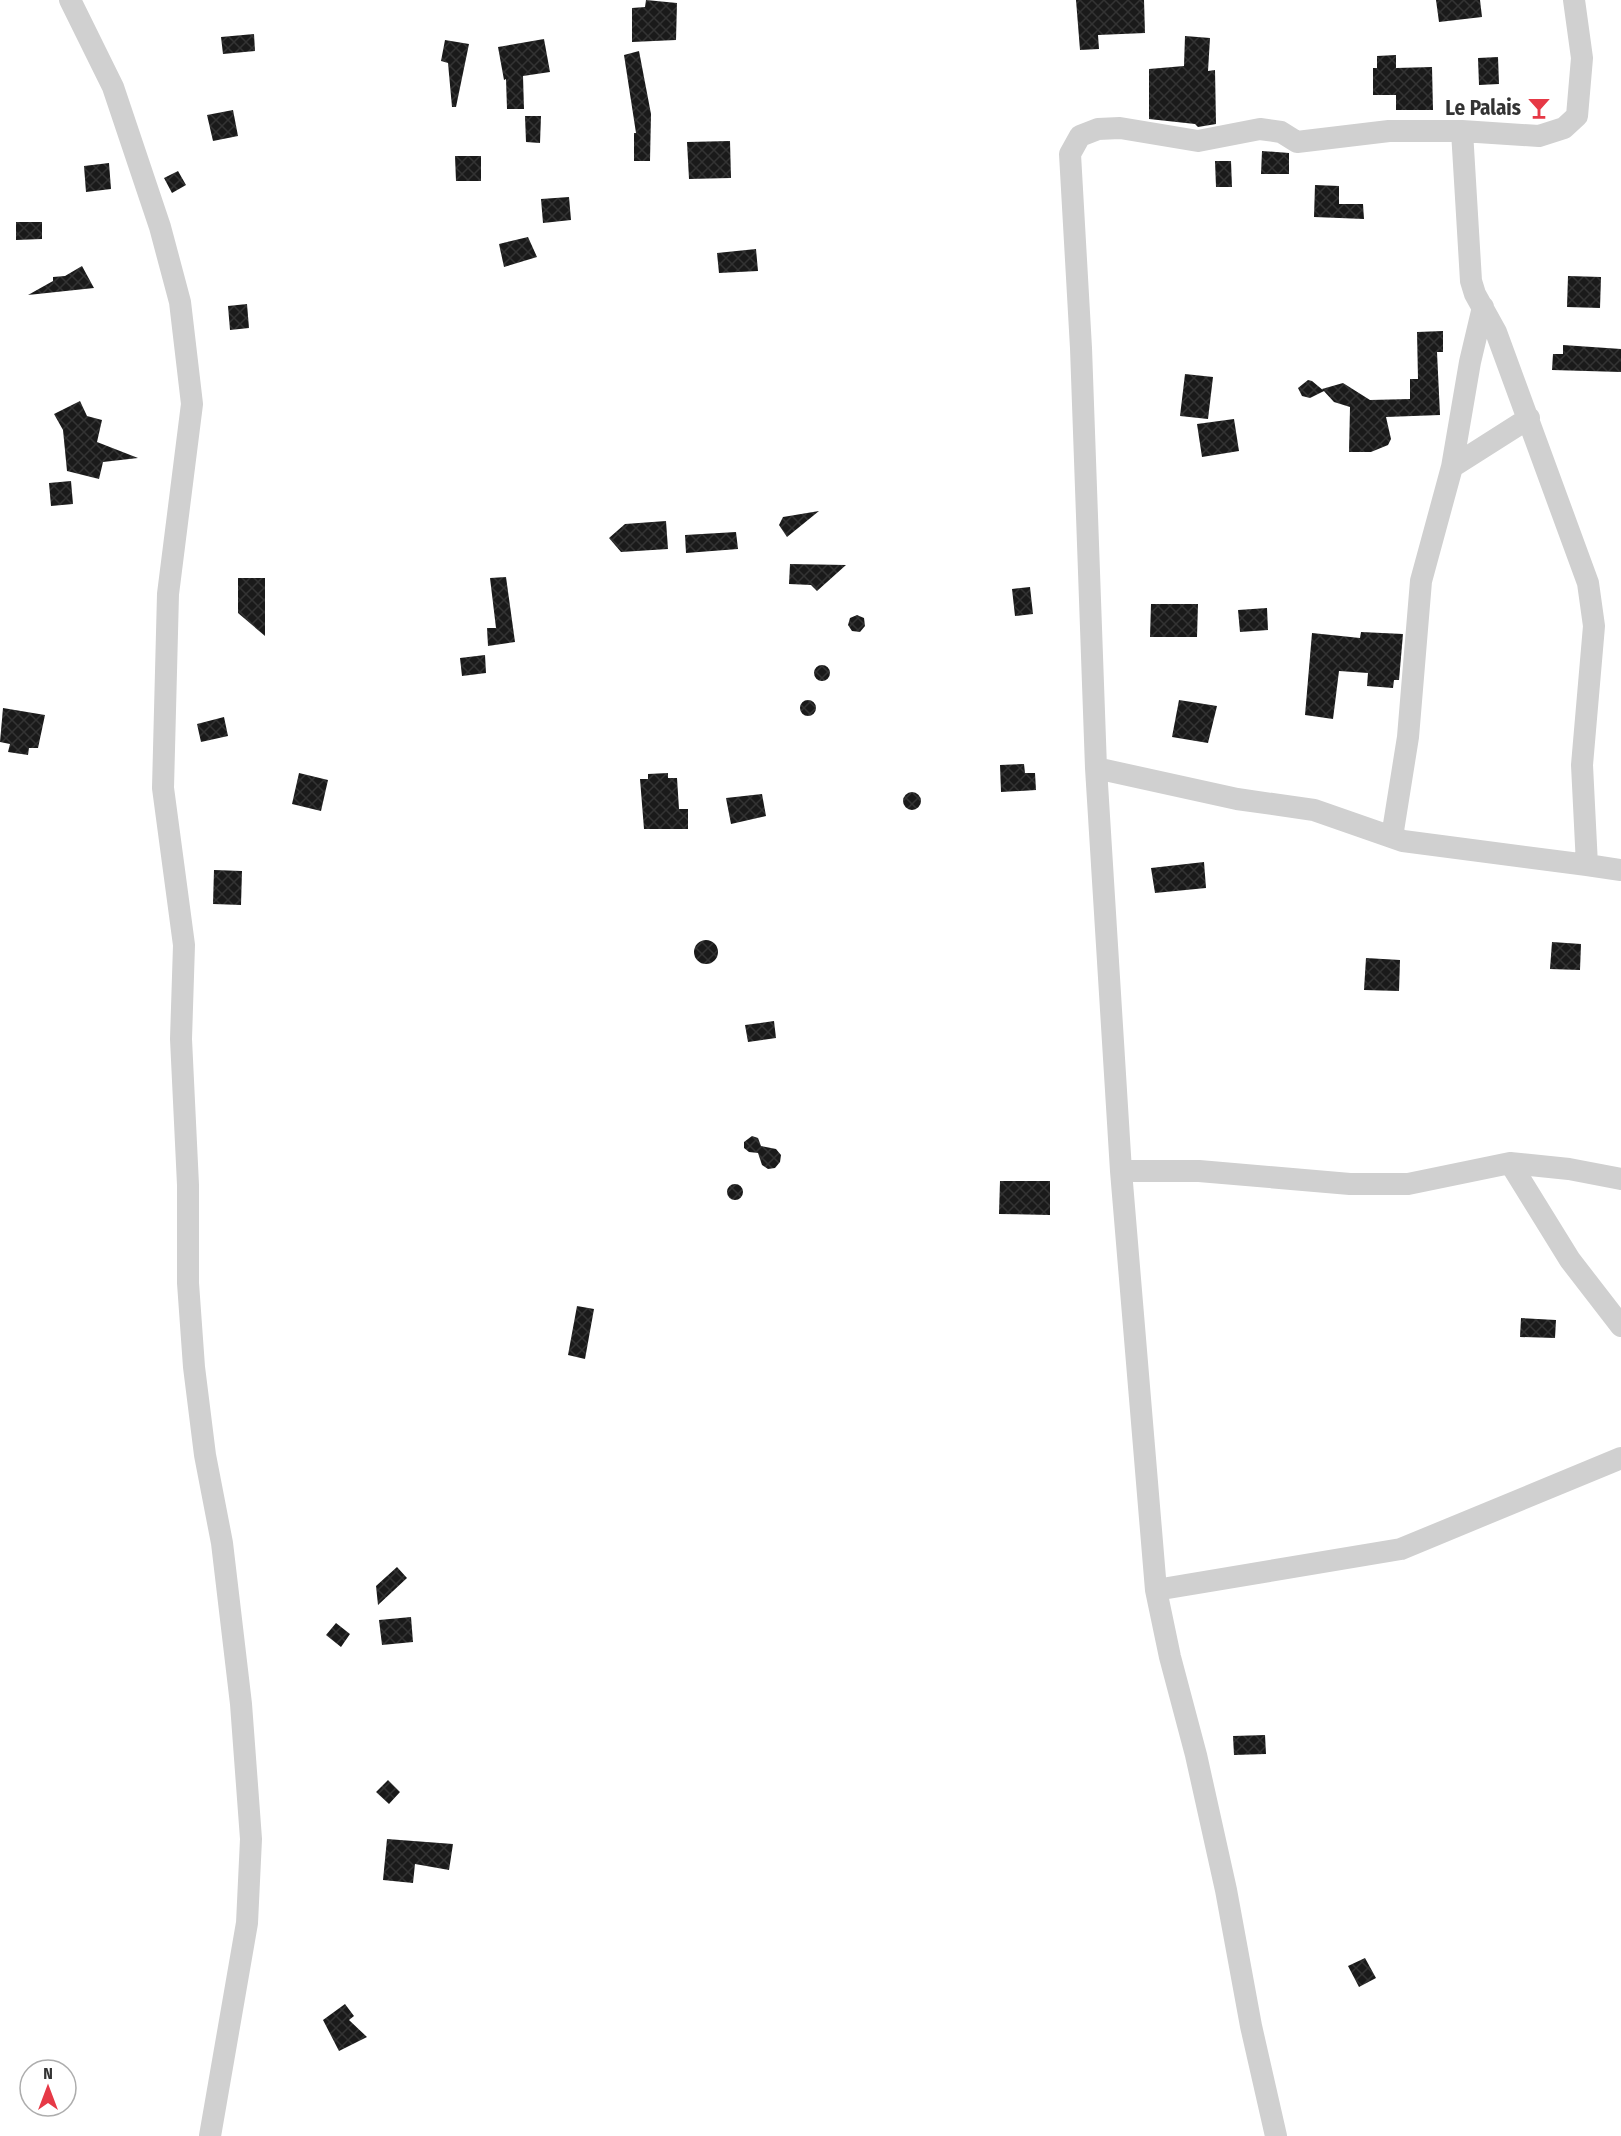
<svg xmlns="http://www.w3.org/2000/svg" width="1621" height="2136" font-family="'Fira Sans Condensed',sans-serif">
  <defs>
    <pattern id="building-cross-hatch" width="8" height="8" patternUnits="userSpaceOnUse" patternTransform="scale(1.5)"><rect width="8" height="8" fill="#1a1a1a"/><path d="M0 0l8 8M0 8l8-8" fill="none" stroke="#333"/></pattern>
  </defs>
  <rect width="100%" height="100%" fill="#fff"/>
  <path fill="url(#building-cross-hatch)" d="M 646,0 L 677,3 L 676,40 L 632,42 L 632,8 L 645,7 Z
    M 1076,0 L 1144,0 L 1145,33 L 1098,35 L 1099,49 L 1080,50 Z
    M 1436,0 L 1480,0 L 1482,17 L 1439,22 Z
    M 254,34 L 255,51 L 223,54 L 221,37 Z
    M 1185,36 L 1210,38 L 1208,71 L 1215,70 L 1216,124 L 1198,127 L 1195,124 L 1149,119 L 1149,69 L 1184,66 Z
    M 544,39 L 550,72 L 523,76 L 524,109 L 507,109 L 506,79 L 504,80 L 498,47 Z
    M 445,40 L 469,44 L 456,107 L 452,107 L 448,63 L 441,61 Z
    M 639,51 L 651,114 L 650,161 L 634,161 L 634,133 L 636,133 L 624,55 Z
    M 1396,55 L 1396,68 L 1432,67 L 1433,110 L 1396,110 L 1396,95 L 1373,95 L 1373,68 L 1377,68 L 1377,56 Z
    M 1498,57 L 1499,84 L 1479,85 L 1478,58 Z
    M 233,110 L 238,136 L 213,141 L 207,115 Z
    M 525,116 L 541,116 L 540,143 L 526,142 Z
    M 730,141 L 731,178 L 689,179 L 687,142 Z
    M 1262,151 L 1289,153 L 1289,174 L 1261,174 Z
    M 455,156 L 481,156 L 481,181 L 456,181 Z
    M 1215,161 L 1231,161 L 1232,187 L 1216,187 Z
    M 109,163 L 111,189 L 86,192 L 84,166 Z
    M 178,171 L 186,185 L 172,193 L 164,178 Z
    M 1315,185 L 1339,186 L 1339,204 L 1363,204 L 1364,219 L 1314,217 Z
    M 569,197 L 571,220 L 543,223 L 541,199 Z
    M 16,222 L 42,222 L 42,239 L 16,240 Z
    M 528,237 L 537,257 L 504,267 L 499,244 Z
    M 756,249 L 758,271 L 719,273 L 717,253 Z
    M 82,266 L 94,288 L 28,295 L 53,281 L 53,277 L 65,276 Z
    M 1568,276 L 1601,277 L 1600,308 L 1567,307 Z
    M 247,304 L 249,328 L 230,330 L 228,306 Z
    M 1443,331 L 1443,352 L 1437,352 L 1440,415 L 1386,417 L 1391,439 L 1388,445 L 1371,452 L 1349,452 L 1350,407 L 1334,402 L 1322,389 L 1343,383 L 1370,400 L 1410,399 L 1410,379 L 1418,379 L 1417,332 Z
    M 1563,345 L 1621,349 L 1621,372 L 1552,370 L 1553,354 L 1563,354 Z
    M 1185,374 L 1213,377 L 1208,419 L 1180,416 Z
    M 1308,380 L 1312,381 L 1324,391 L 1310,398 L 1302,396 L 1298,388 Z
    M 80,401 L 87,416 L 102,420 L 97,442 L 138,458 L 103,462 L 99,479 L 67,471 L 63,430 L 54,414 Z
    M 1234,419 L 1239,451 L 1202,457 L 1197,424 Z
    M 71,481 L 73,504 L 51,506 L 49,483 Z
    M 819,511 L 787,537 L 779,525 L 783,517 Z
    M 666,521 L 668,549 L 621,552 L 609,538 L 625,524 Z
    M 736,532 L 738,549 L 686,553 L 685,535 Z
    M 790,564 L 846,565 L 817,591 L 811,585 L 789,584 Z
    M 506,577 L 515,642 L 488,646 L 487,628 L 496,628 L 490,578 Z
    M 238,578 L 265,578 L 265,636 L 238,613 Z
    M 1030,587 L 1033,614 L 1015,616 L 1012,589 Z
    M 1151,604 L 1198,604 L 1197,637 L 1150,637 Z
    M 1267,608 L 1268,630 L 1240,632 L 1238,610 Z
    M 857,615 L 864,618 L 865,626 L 860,632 L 852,631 L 848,625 L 850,618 Z
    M 1361,632 L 1403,634 L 1399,680 L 1394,680 L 1393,688 L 1367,686 L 1368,673 L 1339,671 L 1333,719 L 1305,715 L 1312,633 L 1360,638 Z
    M 485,655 L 486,673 L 462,676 L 460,658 Z
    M814 673a8 8 0 1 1 16 0a8 8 0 1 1-16 0Z
    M800 708a8 8 0 1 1 16 0a8 8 0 1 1-16 0Z
    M 1179,700 L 1217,706 L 1208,743 L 1172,737 Z
    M 3,708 L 45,715 L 38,748 L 29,748 L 28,755 L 8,752 L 10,744 L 0,742 Z
    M 224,717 L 228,736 L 201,742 L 197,724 Z
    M 1024,764 L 1025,773 L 1035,773 L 1036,790 L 1001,792 L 1000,765 Z
    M 299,773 L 328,780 L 321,811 L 292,804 Z
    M 668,773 L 668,778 L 677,778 L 679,809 L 688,809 L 688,829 L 644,829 L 640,779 L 648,779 L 648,774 Z
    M903 801a9 9 0 1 1 18 0a9 9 0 1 1-18 0Z
    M 762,794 L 766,816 L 731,824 L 726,798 Z
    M 1204,862 L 1206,888 L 1155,893 L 1151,868 Z
    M 214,870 L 242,871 L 241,905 L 213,904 Z
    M694 952a12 12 0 1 1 24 0a12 12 0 1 1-24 0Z
    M 1552,942 L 1581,944 L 1580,970 L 1550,969 Z
    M 1366,958 L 1400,960 L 1399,991 L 1364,990 Z
    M 774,1021 L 776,1038 L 748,1042 L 745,1025 Z
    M 752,1136 L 758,1138 L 761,1146 L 776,1149 L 781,1155 L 780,1162 L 775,1168 L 768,1169 L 762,1165 L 758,1153 L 749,1152 L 744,1148 L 744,1142 Z
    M 1000,1181 L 1050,1181 L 1050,1215 L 999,1214 Z
    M727 1192a8 8 0 1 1 16 0a8 8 0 1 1-16 0Z
    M 577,1306 L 594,1309 L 585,1359 L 568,1355 Z
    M 1521,1318 L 1556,1320 L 1555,1338 L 1520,1337 Z
    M 397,1567 L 407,1578 L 378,1605 L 376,1586 Z
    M 411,1617 L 413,1642 L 382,1645 L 379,1620 Z
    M 336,1623 L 350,1634 L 341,1647 L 326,1635 Z
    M 1265,1735 L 1266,1754 L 1234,1755 L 1233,1736 Z
    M 388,1780 L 400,1792 L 389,1804 L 376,1792 Z
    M 387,1839 L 453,1844 L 449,1870 L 415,1864 L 413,1883 L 383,1880 Z
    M 1365,1958 L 1376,1978 L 1359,1987 L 1348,1966 Z
    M 345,2004 L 354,2016 L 349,2020 L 367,2037 L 339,2051 L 323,2020 Z"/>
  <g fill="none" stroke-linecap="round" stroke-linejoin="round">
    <path stroke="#d0d0d0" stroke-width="22" d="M 70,0 L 113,87 L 160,227 L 180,302 L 192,404 L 168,594 L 163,788 L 184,945 L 181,1039 L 188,1185 L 188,1283 L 194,1367 L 205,1455 L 222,1543 L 241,1704 L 251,1839 L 247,1923 L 210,2136
      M 1462,131 L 1471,281 L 1475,294 L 1496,332 L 1588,583 L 1594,626 L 1582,765 L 1587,865 L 1621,870
      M 1452,467 L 1470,362 L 1483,307
      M 1096,768 L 1237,799 L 1314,810 L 1403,841 L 1587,865
      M 1392,837 L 1408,737 L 1421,581 L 1452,467 L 1529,418
      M 1510,1163 L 1570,1260 L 1621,1326
      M 1121,1171 L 1199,1171 L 1350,1184 L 1408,1184 L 1510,1163 L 1569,1169 L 1621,1179
      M 1156,1590 L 1401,1549 L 1621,1458
      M 1276,2136 L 1251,2026 L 1226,1890 L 1196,1755 L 1170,1657 L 1156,1590 L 1121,1171 L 1096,768 L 1081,348 L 1070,154 L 1080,136 L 1098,129 L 1120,128 L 1198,141 L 1260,129 L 1281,132 L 1297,142 L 1389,131 L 1462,131 L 1539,136 L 1564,128 L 1577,116 L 1582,58 L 1574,0"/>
  </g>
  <defs>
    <g id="bar-bare" transform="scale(1.8)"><path d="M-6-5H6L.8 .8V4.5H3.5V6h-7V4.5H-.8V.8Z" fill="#e63946" stroke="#fff" stroke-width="2.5" paint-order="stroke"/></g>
  </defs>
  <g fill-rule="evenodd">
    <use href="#bar-bare" x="1539" y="108"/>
  </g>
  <g text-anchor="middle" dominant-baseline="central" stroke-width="6" stroke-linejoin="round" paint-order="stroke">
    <g font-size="21" font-weight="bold" fill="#333" stroke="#fff" text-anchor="end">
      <text x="1521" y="108">Le Palais</text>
    </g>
  </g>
  <g transform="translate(48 2088)"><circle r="28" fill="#ffffff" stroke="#adadad" stroke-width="1.5"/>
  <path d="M0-4.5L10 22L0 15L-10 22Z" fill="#e63946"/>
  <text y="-9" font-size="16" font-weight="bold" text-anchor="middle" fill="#333333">N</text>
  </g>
</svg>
